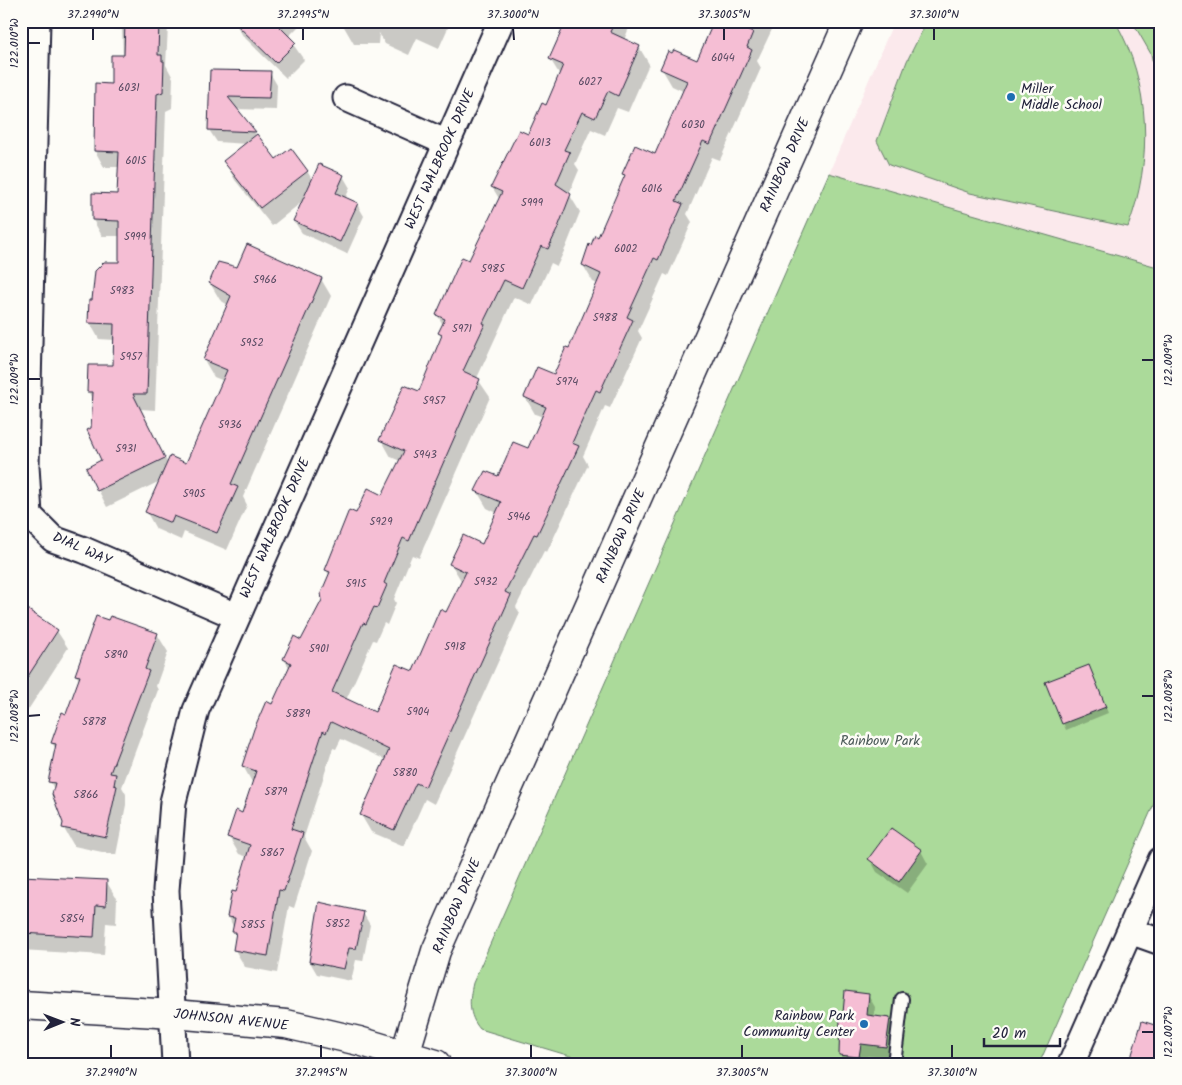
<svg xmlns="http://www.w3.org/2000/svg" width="1182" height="1085" font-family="Kalam,sans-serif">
  <rect width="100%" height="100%" fill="#fdfcf7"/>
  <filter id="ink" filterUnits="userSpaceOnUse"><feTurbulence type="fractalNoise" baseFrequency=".02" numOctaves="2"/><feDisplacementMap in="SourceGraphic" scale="10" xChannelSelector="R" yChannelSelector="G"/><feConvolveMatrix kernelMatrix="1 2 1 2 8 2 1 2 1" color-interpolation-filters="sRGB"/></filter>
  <g filter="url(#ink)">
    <path fill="#fbe9ec" d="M 894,21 L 1161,21 L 1161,268 L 829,173 Z"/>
    <path fill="#abda9a" stroke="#667e6a" d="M 927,21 L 1115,21 C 1151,83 1153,161 1128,227 L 970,193 L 889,165 L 877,141 L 907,61 Z
      M 1132,21 L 1161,21 L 1161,105 L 1151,54 Z
      M 829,173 L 1161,268 L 1161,788 L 1039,1064 L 597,1064 L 480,1029 C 468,1015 469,1000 473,983 Z"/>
    <path fill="#0003" d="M 104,21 L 185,21 L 185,27 L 168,26 L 166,65 L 173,78 L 172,108 L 166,111 L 155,410 L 141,409 L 168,464 L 187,465 L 224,381 L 214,377 L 204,360 L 228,305 L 220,300 L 210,283 L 237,268 L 321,279 L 331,296 L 243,497 L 247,505 L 227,550 L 184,532 L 181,540 L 156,529 L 146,511 L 160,481 L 107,507 L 87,468 L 103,461 L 92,429 L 94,402 L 88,391 L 114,366 L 115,340 L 99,339 L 90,323 L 94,301 L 120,264 L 120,236 L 102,236 L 93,220 L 118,195 L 119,167 L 104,167 L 95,151 L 112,85 L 123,56 L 122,30 L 109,29 Z
      M 234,21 L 304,21 L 288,37 L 304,60 L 286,78 L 243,36 Z
      M 343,21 L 380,21 L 379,28 L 383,21 L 451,21 L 439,48 L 417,38 L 409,55 L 385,44 L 379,33 L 378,44 L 354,44 L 343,25 Z
      M 567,21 L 632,21 L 624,40 L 639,47 L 649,64 L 628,112 L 617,108 L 605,135 L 591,129 L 575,164 L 579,170 L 569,194 L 580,212 L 566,247 L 557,266 L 551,263 L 532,305 L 514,297 L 477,378 L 490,397 L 419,558 L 412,555 L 394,599 L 396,603 L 387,625 L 384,623 L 376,641 L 373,640 L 346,700 L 375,713 L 413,673 L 447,614 L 462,582 L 451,564 L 483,546 L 497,513 L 487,508 L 477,491 L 499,478 L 528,450 L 543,417 L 535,414 L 525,397 L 554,376 L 569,350 L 598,284 L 593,282 L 583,265 L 599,238 L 626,177 L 624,174 L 656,156 L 683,91 L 672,86 L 662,69 L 697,62 L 715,22 L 713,21 L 776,21 L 757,61 L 761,68 L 720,160 L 712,157 L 687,214 L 692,222 L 668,276 L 664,274 L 638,331 L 642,338 L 610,408 L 605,406 L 583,456 L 588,465 L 547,552 L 544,551 L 516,607 L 520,613 L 434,804 L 425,799 L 404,846 L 371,832 L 361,815 L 386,760 L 341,739 L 336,749 L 333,748 L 304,837 L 312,851 L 294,908 L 289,906 L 277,973 L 245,967 L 235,950 L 237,937 L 229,917 L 248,857 L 239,854 L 229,837 L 243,814 L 253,784 L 243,766 L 290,669 L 284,659 L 302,641 L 323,600 L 330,576 L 326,570 L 356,515 L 383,496 L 400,461 L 391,457 L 381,439 L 420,393 L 442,338 L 439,333 L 443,325 L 437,314 L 469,262 L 500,200 L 492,187 L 528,136 L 546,106 L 560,75 L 550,59 Z
      M 211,71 L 270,73 L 277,85 L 276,110 L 236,109 L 276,161 L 307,171 L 313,181 L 343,176 L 350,188 L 345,199 L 357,204 L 364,216 L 347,254 L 302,233 L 294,221 L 303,201 L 272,226 L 235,180 L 225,161 L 247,144 L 217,142 L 209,130 Z
      M 21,606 L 57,631 L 68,648 L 28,710 L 23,707 L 21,709 Z
      M 157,634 L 168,652 L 156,686 L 158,690 L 122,787 L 126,794 L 126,805 L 116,855 L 74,846 L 63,827 L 64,823 L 55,790 L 50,782 L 56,749 L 52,743 L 67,715 L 80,681 L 76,675 Z
      M 1092,672 L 1108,713 L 1066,730 L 1047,683 Z
      M 921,851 L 928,864 L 907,893 L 877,872 L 870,859 Z
      M 21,877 L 106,881 L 117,899 L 116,924 L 106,923 L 104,955 L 21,950 Z
      M 363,913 L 370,925 L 363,961 L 356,960 L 351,981 L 317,974 L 310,962 Z
      M 868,995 L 875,1007 L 874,1018 L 889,1019 L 896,1032 L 893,1059 L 867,1056 L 866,1064 L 845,1064 L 840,1054 Z"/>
    <path fill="#f5bed4" stroke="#22223b" d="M 125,21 L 159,21 L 158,55 L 162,55 L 162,61 L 164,61 L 163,92 L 157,94 L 147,394 L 133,394 L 165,458 L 97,491 L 86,468 L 101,460 L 87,430 L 91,428 L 93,392 L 87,392 L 88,365 L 113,365 L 114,324 L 88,323 L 89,300 L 92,300 L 95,271 L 104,262 L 119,262 L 119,221 L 92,220 L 92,193 L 117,194 L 119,152 L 94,151 L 95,83 L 111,84 L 111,55 L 124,55 Z
      M 233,21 L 274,21 L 296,43 L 276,63 Z
      M 566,21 L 615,21 L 610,32 L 640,46 L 618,96 L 608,91 L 595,118 L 582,112 L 564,150 L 570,152 L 556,184 L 571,194 L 557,230 L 548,249 L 541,246 L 522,288 L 504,280 L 483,323 L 485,324 L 463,371 L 480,379 L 409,541 L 403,538 L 384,583 L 387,585 L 377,608 L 374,607 L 366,624 L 363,623 L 332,692 L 375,712 L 396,664 L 413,671 L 440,609 L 446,612 L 466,572 L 449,564 L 463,535 L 482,544 L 501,502 L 475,491 L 485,471 L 498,476 L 513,442 L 528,448 L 546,407 L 524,397 L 537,367 L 554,374 L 566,347 L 569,348 L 601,274 L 582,265 L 589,244 L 591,245 L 595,235 L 598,237 L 625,175 L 622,174 L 635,145 L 655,154 L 687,81 L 660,69 L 668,51 L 672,53 L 674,50 L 697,60 L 714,21 L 728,21 L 753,32 L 747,47 L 752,50 L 710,144 L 703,141 L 676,201 L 683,204 L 658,260 L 654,258 L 627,317 L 633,320 L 600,392 L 596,390 L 572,443 L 579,446 L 537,535 L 534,534 L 505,592 L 511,595 L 425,787 L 416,783 L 394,830 L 360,815 L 389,750 L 331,722 L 326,733 L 323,731 L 291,829 L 303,833 L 284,891 L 279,890 L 268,956 L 233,950 L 236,932 L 232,932 L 235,918 L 227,917 L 232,891 L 236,892 L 250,845 L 227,837 L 236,810 L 242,813 L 256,771 L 242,766 L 254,729 L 266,701 L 272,704 L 291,663 L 283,659 L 294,636 L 301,640 L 322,600 L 321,593 L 330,572 L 325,570 L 349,510 L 356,513 L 368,488 L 382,495 L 404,451 L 379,440 L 404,385 L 419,391 L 442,335 L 438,333 L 445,319 L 436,315 L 462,257 L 469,260 L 502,192 L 491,187 L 519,130 L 528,134 L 542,103 L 546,105 L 563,65 L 549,59 Z
      M 210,70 L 271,71 L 269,98 L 228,97 L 256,132 L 208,130 Z
      M 257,134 L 276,159 L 291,148 L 308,171 L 260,208 L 223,161 Z
      M 319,164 L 344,175 L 336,193 L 358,203 L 340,242 L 293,221 Z
      M 247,244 L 322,278 L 231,484 L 238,487 L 217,533 L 174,516 L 171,523 L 145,512 L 170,456 L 186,463 L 227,370 L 203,360 L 231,296 L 209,283 L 218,262 L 237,267 Z
      M 21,605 L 58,630 L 21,687 Z
      M 96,616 L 108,620 L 110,616 L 158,633 L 145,669 L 149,671 L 110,773 L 116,774 L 114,785 L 117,786 L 106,837 L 62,828 L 63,823 L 52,794 L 55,783 L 48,782 L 56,744 L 51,743 L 62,712 L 66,714 L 80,676 L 75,675 Z
      M 1089,665 L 1106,707 L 1062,724 L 1045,682 Z
      M 891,828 L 922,850 L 899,882 L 868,859 Z
      M 21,876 L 107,880 L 106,906 L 96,905 L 94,937 L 21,933 Z
      M 319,902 L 364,912 L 356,949 L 349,948 L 344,969 L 309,962 Z
      M 845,991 L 869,994 L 867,1015 L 890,1018 L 886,1047 L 861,1044 L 859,1057 L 839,1055 L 840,1017 L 843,1013 Z
      M 1142,1021 L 1161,1027 L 1161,1064 L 1140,1064 L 1130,1061 Z"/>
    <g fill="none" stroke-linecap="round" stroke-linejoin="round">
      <g stroke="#22223b" stroke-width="16">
        <path id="lane" d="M 894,1064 L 902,999"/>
      </g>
      <g stroke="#22223b" stroke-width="29">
        <path id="street" d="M 37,21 L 26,466 L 29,515 L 53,539 L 84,550 L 236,616
          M 346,98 L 447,143
          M 1130,931 L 1161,942
          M 175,1064 L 166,890 L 173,802 L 196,710 L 501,21
          M 1071,1064 L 1161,860"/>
      </g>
      <g stroke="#22223b" stroke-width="31">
        <path id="secondary" d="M 21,1005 L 174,1014 L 286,1024 L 359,1041 L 436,1064
          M 405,1054 L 436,951 L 849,21"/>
      </g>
      <use href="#lane" stroke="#fdfcf7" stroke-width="12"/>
      <use href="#street" stroke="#fdfcf7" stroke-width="25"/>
      <use href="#secondary" stroke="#fdfcf7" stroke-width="28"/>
    </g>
  </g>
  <path fill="none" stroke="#22223b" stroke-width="2" d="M 93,28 L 93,40M 303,28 L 303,40M 513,28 L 514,40M 724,28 L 724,40M 934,28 L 934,40M 28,43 L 40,43M 1142,360 L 1154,360M 28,379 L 40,379M 1142,696 L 1154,696M 28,716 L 40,715M 1142,1032 L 1154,1032M 111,1045 L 111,1058M 321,1045 L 321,1058M 531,1045 L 531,1058M 742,1045 L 742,1058M 952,1045 L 952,1058"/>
  <g fill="#1f6fb2" stroke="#fdfcf7" stroke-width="2">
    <circle cx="1011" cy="97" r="5"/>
    <circle cx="864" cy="1024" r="5"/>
  </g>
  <g text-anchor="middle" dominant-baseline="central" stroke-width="5" stroke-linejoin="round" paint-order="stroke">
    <g font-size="11" fill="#574961">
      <text x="723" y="58">6044</text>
      <text x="590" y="82">6027</text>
      <text x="129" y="88">6031</text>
      <text x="693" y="125">6030</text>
      <text x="540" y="143">6013</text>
      <text x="136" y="161">6015</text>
      <text x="652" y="189">6016</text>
      <text x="532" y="203">5999</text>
      <text x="135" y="237">5999</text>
      <text x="626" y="249">6002</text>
      <text x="493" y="269">5985</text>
      <text x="265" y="280">5966</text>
      <text x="122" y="291">5983</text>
      <text x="605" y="318">5988</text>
      <text x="462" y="329">5971</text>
      <text x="252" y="343">5952</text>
      <text x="131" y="357">5957</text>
      <text x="567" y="382">5974</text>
      <text x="434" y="401">5957</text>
      <text x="230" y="425">5936</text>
      <text x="126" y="449">5931</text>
      <text x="425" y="455">5943</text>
      <text x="194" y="494">5905</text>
      <text x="519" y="517">5946</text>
      <text x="381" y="522">5929</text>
      <text x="486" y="582">5932</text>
      <text x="356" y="584">5915</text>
      <text x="455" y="647">5918</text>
      <text x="319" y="649">5901</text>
      <text x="116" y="655">5890</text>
      <text x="418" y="712">5904</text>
      <text x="298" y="714">5889</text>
      <text x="94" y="722">5878</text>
      <text x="405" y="773">5880</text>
      <text x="276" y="792">5879</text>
      <text x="86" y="795">5866</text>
      <text x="272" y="853">5867</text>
      <text x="72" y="919">5854</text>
      <text x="338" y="924">5852</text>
      <text x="253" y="925">5855</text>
    </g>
    <g font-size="14" fill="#22223b" stroke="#fdfcf7" text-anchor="start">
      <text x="1021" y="89">Miller<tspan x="1021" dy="16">Middle School</tspan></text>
      <text x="854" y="1016" text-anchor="end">Rainbow Park<tspan x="854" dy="16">Community Center</tspan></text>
    </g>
    <g font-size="14" fill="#22223b" stroke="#fdfcf7">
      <text transform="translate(440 159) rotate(-66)">WEST WALBROOK DRIVE</text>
      <text transform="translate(785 165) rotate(-66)">RAINBOW DRIVE</text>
      <text transform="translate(275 528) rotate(-66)">WEST WALBROOK DRIVE</text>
      <text transform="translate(621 536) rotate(-66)">RAINBOW DRIVE</text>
      <text transform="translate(82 549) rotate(24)">DIAL WAY</text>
      <text transform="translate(457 906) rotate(-67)">RAINBOW DRIVE</text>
      <text transform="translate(231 1020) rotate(6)">JOHNSON AVENUE</text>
    </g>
    <g font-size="14" fill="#4b5958" stroke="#fdfcf7">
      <text x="880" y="741">Rainbow Park</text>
    </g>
  </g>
  <rect width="1182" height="1085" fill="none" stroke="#fdfcf7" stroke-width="55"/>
  <g transform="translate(62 1022) rotate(89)" stroke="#fdfcf7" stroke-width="4" paint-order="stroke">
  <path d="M0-4L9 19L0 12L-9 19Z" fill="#22223b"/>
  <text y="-8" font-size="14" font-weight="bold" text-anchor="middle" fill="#22223b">N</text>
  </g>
  <path d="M984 1038v8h76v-8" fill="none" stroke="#22223b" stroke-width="2.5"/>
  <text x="992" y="1038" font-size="15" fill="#22223b" stroke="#fdfcf7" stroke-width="4" paint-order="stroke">20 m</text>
  <rect x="28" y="28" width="1126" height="1030" fill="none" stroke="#22223b" stroke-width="2"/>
  <g font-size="12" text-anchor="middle" fill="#22223b">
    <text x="93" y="18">37.2990°N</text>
    <text x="303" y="18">37.2995°N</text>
    <text x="513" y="18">37.3000°N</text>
    <text x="724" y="18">37.3005°N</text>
    <text x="934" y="18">37.3010°N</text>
    <text transform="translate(14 43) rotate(-90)" y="4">122.010°W</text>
    <text transform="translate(1168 360) rotate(-90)" y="4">122.009°W</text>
    <text transform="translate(14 379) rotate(-90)" y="4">122.009°W</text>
    <text transform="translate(1168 696) rotate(-90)" y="4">122.008°W</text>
    <text transform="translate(14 716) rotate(-90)" y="4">122.008°W</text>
    <text transform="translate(1168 1032) rotate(-90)" y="4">122.007°W</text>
    <text x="111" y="1076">37.2990°N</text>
    <text x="321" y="1076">37.2995°N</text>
    <text x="531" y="1076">37.3000°N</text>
    <text x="742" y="1076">37.3005°N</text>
    <text x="952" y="1076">37.3010°N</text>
  </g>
</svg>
